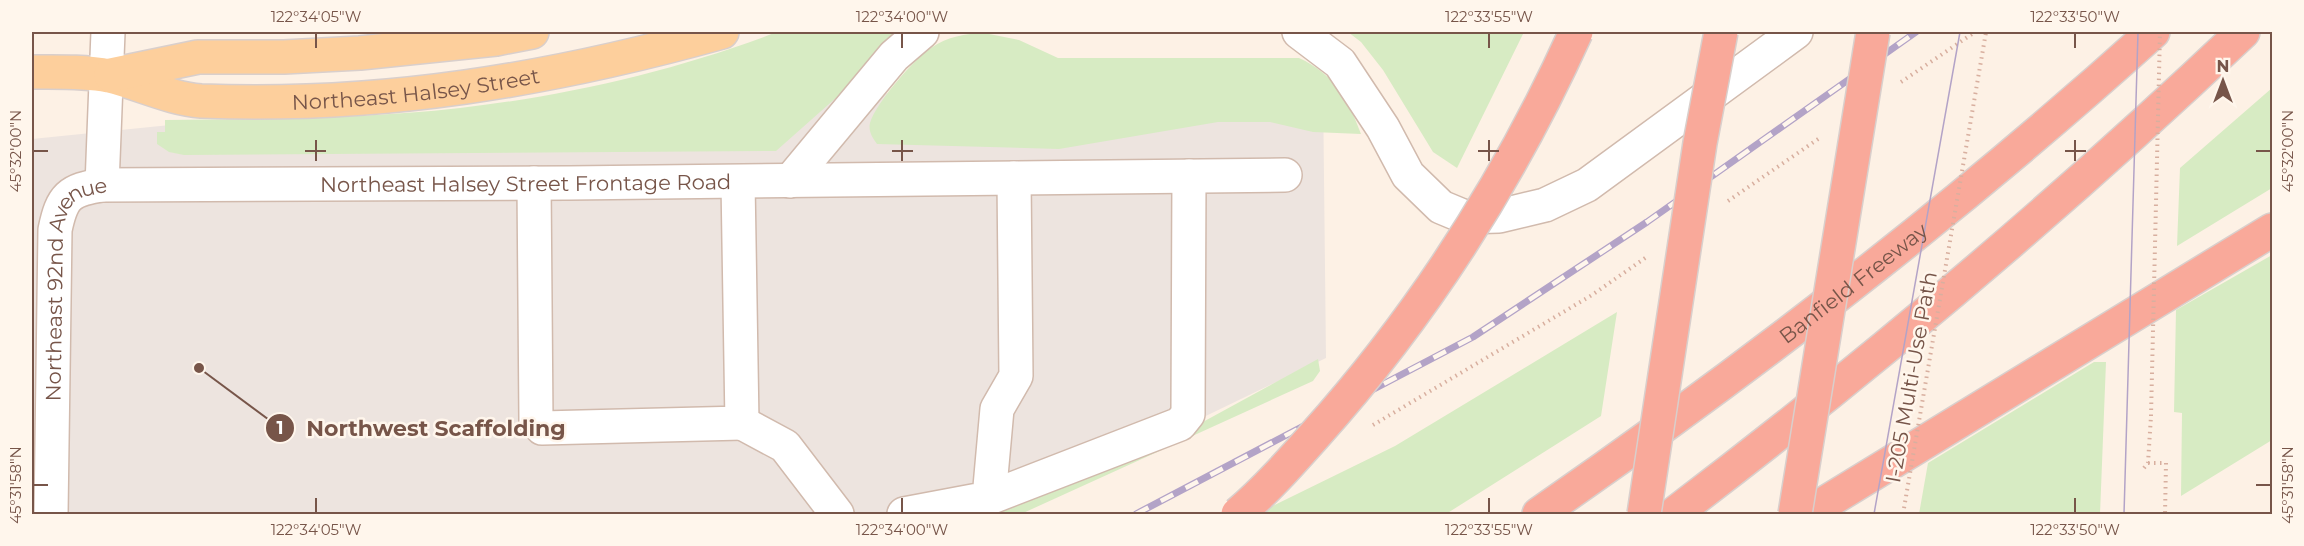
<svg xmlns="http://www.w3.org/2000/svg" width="2304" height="546" font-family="Montserrat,sans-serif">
  <rect width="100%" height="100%" fill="#fdf1e5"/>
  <path fill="#ede4df" d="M 790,32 L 809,32 L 892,97 L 1323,87 L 1326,358 L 1092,471 L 988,514 L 32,514 L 32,139 L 170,125 L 415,116 L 593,93 Z"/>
  <path fill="#d7ebc3" d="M 777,32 L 896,32 L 864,73 L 776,151 L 184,155 L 169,152 L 157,144 L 157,132 L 165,132 L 165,120 C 263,119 362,119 460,108 C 566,96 678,70 777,32 Z
    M 1348,32 L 1524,32 L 1457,168 L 1433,152 L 1383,70 L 1361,42 Z
    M 984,33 L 1019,40 L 1058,58 L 1299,58 C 1334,74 1348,99 1361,134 L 1313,132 L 1270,122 L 1218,122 L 1059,149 L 877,144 C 873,138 868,132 870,123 C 875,104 915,58 931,48 C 948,36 965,34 984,33 Z
    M 2272,88 L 2272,188 L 2177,246 L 2180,168 Z
    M 2272,255 L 2272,440 L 2181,496 L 2182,413 L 2174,412 L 2176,310 Z
    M 1617,312 L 1601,416 L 1446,514 L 1256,514 L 1395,446 Z
    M 1318,359 L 1320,371 L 1313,381 L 1021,514 L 984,514 L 1179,435 Z
    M 2094,362 L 2106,362 L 2100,514 L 1919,514 L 1928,463 Z"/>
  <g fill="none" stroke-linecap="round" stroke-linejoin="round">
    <g stroke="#d1baad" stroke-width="36">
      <g id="minor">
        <path d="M 1299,32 L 1340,63 L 1383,128 L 1408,175 L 1441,207 L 1465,217 L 1499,216 L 1545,205 L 1587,185 L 1796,32"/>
        <path d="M 790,181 L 894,56 L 922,32"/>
        <path d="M 534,183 L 536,421 L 542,428 L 742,423 L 738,182"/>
        <path d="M 102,185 L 108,32"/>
        <path d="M 742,423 L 785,446 L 837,514"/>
        <path d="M 989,498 L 1180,424 L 1188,414 L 1189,176"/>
        <path id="s1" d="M 51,514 L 55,230 C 62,196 69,190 102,185 L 569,183 L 1285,175"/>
        <path d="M 904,514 L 989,498 L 997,409 L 1016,376 L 1014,178"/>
      </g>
    </g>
    <g stroke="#d9cfcc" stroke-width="36">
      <g id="major">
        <path id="s2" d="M 32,72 C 56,72 84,71 109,76 C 139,83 171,99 201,101 C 381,108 550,80 722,32"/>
        <path d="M 111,75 L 198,57 L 284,57 L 360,53 L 496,39 L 532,32"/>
      </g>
    </g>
    <g stroke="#d9cfcc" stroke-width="36">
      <g id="highway">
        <path id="s3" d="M 1539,514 C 1753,366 1960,206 2153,32"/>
        <path d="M 1674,514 C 1872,364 2063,202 2243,32"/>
        <path d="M 1807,514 L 2272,230"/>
      </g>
    </g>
    <path stroke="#d8af9f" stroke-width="4" stroke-dasharray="1.5 4.5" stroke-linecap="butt" d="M 1901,82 L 1975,32
      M 1728,201 L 1821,137
      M 1373,425 L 1592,295 L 1648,256
      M 2148,463 L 2166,463 L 2165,514
      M 2144,468 L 2148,463 L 2151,416"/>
    <use href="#minor" stroke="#fff" stroke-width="33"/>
    <use href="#major" stroke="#fdcf9c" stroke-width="33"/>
    <use href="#highway" stroke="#f9a99a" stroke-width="33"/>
    <path stroke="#b3a3c7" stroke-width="1.5" d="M 1874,514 L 1960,32
      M 2124,514 L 2138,32"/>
    <g stroke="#b3a3c7" stroke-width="7">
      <path id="rail" d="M 1136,514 L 1473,337 L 1647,222 L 1916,32"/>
    </g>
    <use href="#rail" stroke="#fff6ec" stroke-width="4.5" stroke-dasharray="14" stroke-linecap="butt"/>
    <g stroke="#d9cfcc" stroke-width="36" stroke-linecap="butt">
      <path id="highway-bridge" d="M 1238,514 C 1266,490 1290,463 1314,436 C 1422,316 1510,178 1576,32
        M 1644,514 L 1700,143 L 1721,32
        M 1795,514 L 1873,32"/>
    </g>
    <path stroke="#d8af9f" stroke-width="4" stroke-dasharray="1.5 4.5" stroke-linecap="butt" d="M 2151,416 L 2160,32
      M 1903,514 L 1986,32"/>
    <use href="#highway-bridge" stroke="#f9a99a" stroke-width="33"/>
  </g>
  <path fill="none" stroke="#775549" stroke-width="2" d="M 316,33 L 316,48M 902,33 L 902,48M 1489,33 L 1489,48M 2075,33 L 2075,48M 316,140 L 316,161M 902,140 L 902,161M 1489,140 L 1489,161M 2075,140 L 2075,161M 33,151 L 48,151M 305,151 L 326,151M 892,151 L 913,151M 1478,151 L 1499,151M 2065,151 L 2086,151M 2256,151 L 2271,151M 33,485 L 48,485M 2256,485 L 2271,485M 316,498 L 316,513M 902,498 L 902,513M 1489,498 L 1489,513M 2075,498 L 2075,513"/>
  <g text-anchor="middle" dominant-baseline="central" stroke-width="5" stroke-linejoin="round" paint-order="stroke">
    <g font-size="21" fill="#775549" stroke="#fff6ec">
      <text stroke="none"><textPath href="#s2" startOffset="388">Northeast Halsey Street</textPath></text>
      <text stroke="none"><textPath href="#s1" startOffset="780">Northeast Halsey Street Frontage Road</textPath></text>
      <text stroke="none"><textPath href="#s3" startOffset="390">Banfield Freeway</textPath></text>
      <text stroke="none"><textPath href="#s1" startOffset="237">Northeast 92nd Avenue</textPath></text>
      <text transform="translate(1911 377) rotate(-80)">I-205 Multi-Use Path</text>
    </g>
  </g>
  <path fill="none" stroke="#775549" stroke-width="2" d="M199 368L280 428"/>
  <g fill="#775549" stroke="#fff6ec" stroke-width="2">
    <circle cx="199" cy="368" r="6"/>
    <circle cx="280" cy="428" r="15"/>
  </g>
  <g font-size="18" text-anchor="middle" font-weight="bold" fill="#fff">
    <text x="280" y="434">1</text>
  </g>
  <g font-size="22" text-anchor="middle" font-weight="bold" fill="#775549" stroke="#fff6ec" stroke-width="5" stroke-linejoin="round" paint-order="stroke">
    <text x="436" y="436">Northwest Scaffolding</text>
  </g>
  <rect width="2304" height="546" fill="none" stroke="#fff6ec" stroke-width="66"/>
  <g transform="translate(2223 81)" stroke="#fff6ec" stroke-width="4.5" paint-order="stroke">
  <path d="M0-4.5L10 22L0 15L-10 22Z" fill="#775549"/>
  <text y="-9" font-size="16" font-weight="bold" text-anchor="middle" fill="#775549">N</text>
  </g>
  <rect x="33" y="33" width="2238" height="480" fill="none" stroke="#775549" stroke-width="2"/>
  <g font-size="15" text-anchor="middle" fill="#775549">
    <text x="316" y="22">122°34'05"W</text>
    <text x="902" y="22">122°34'00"W</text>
    <text x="1489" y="22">122°33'55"W</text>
    <text x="2075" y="22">122°33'50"W</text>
    <text transform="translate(16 151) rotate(-90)" y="5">45°32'00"N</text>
    <text transform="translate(2288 151) rotate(-90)" y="5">45°32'00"N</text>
    <text transform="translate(16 485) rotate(-90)" y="5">45°31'58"N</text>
    <text transform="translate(2288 485) rotate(-90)" y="5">45°31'58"N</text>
    <text x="316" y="535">122°34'05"W</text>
    <text x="902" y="535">122°34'00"W</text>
    <text x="1489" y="535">122°33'55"W</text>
    <text x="2075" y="535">122°33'50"W</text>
  </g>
</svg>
